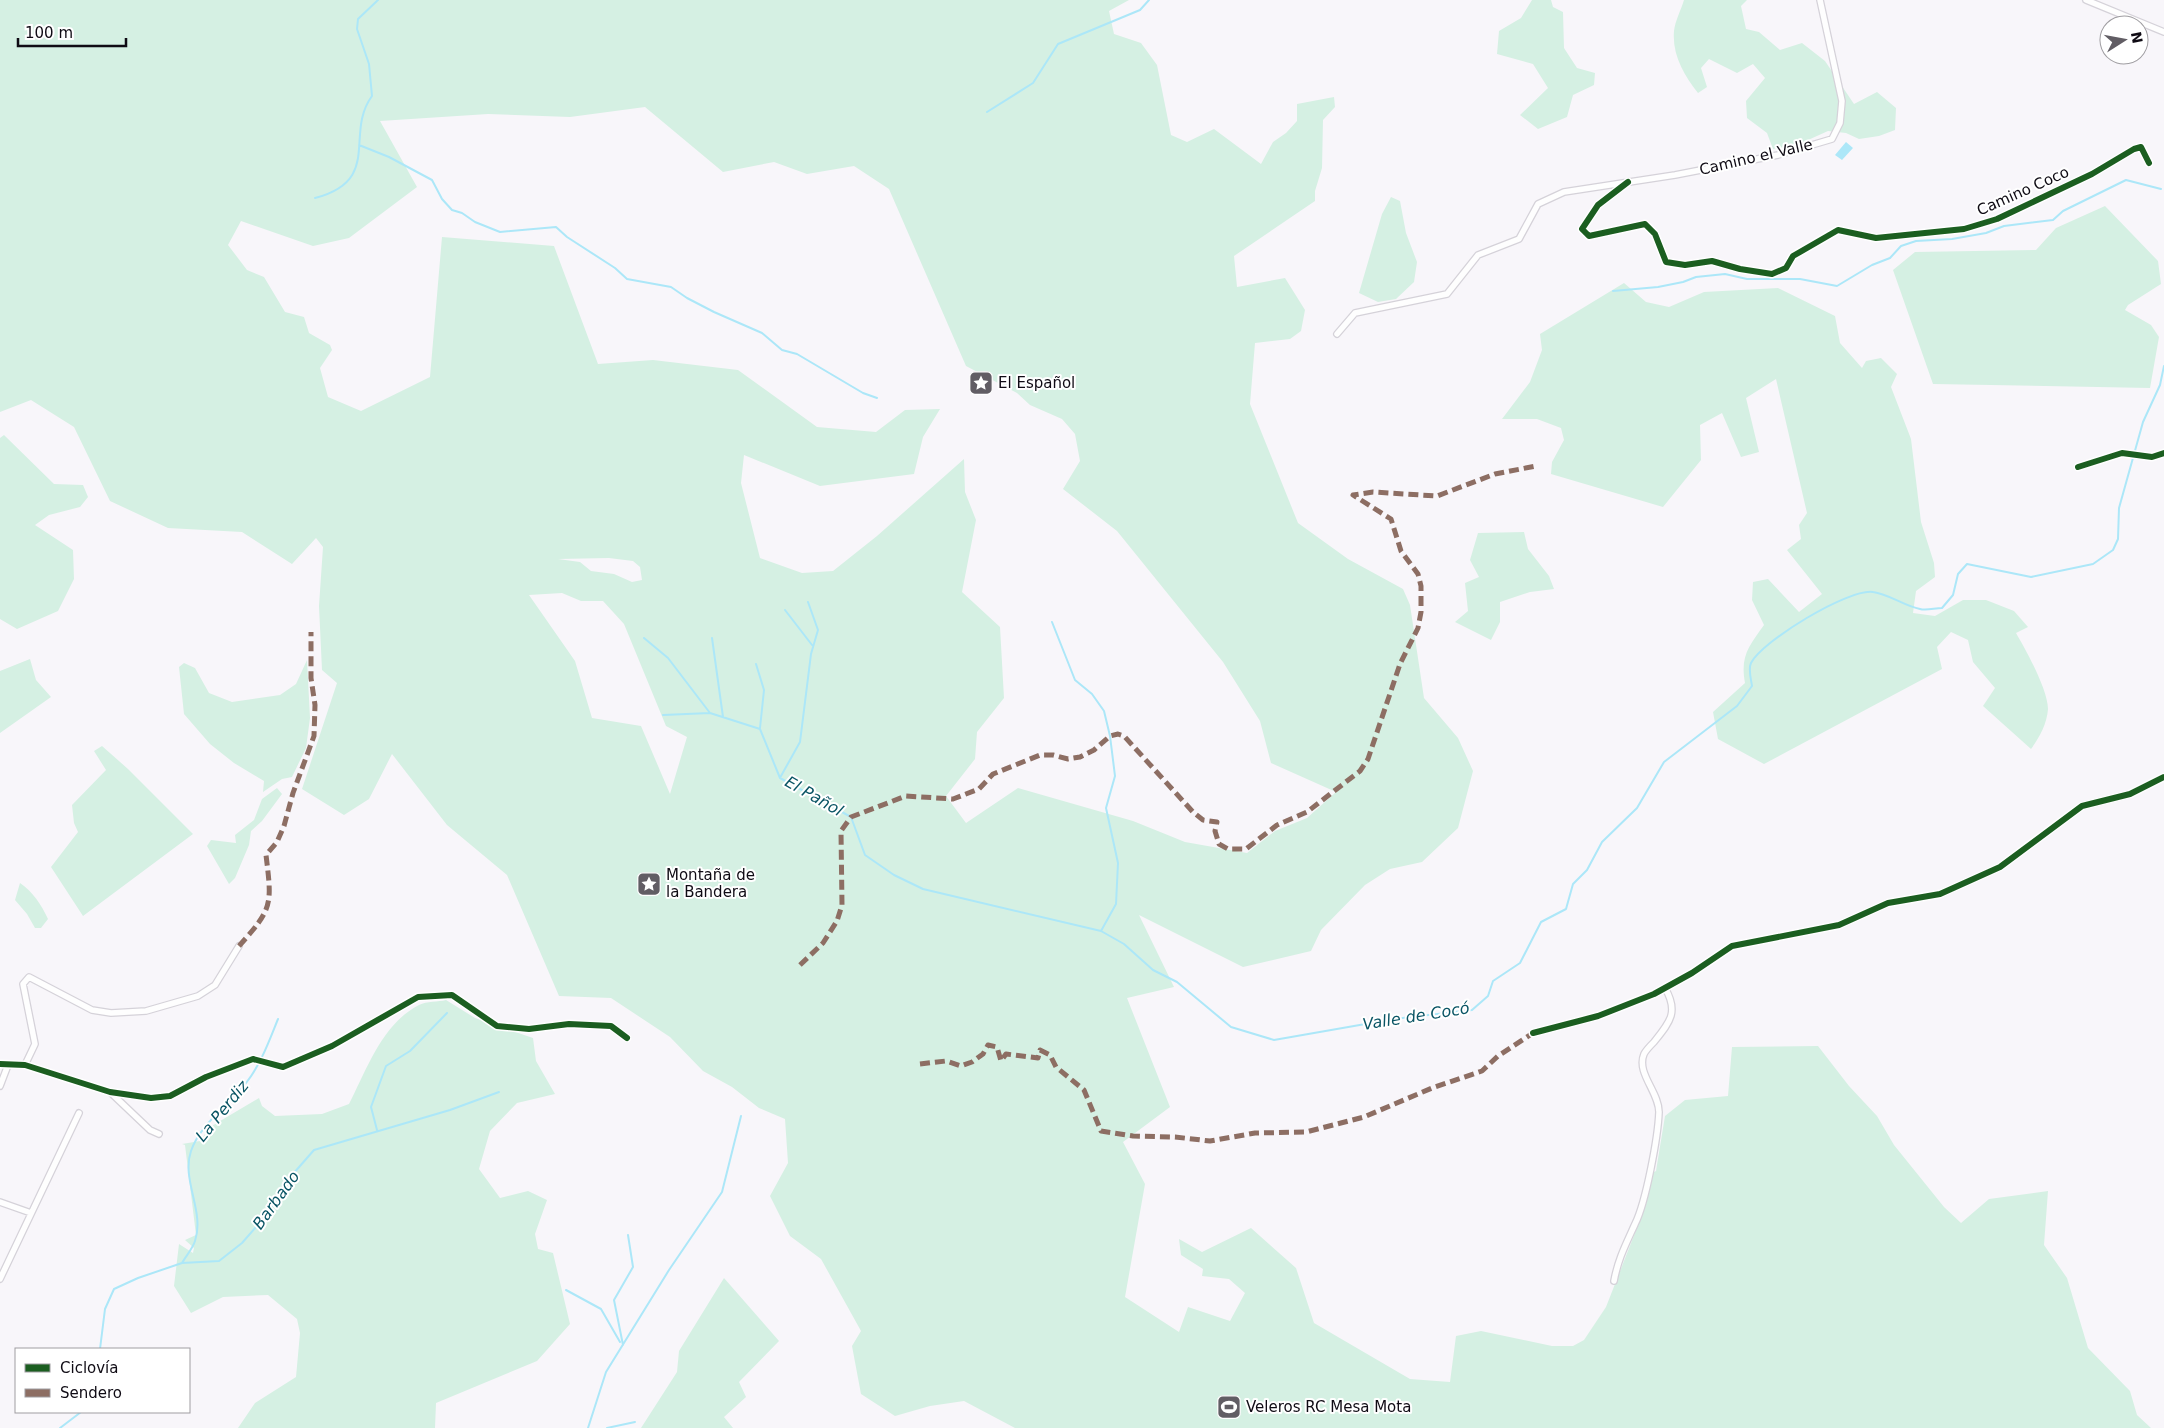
<svg xmlns="http://www.w3.org/2000/svg" width="2164" height="1428" font-family="'DejaVu Sans',sans-serif">
  <rect width="100%" height="100%" fill="#f8f6fa"/>
  <path fill="#d5f0e3" fill-rule="evenodd" d="M 0,0 L 1129,0 L 1109,11 L 1114,34 L 1141,43 L 1157,65 L 1171,135 L 1187,142 L 1214,129 L 1261,164 L 1273,142 L 1286,133 L 1297,121 L 1297,104 L 1334,97 L 1335,107 L 1323,120 L 1322,168 L 1315,191 L 1315,201 L 1234,256 L 1237,287 L 1285,278 L 1305,310 L 1301,331 L 1290,339 L 1255,343 L 1250,404 L 1298,523 L 1348,559 L 1403,589 L 1410,605 L 1424,698 L 1458,738 L 1473,771 L 1458,828 L 1422,862 L 1390,869 L 1365,885 L 1321,930 L 1311,951 L 1243,967 L 1139,915 L 1174,987 L 1127,998 L 1170,1107 L 1123,1142 L 1145,1184 L 1125,1297 L 1179,1332 L 1188,1307 L 1230,1321 L 1245,1293 L 1229,1279 L 1202,1276 L 1203,1269 L 1181,1255 L 1179,1239 L 1202,1252 L 1251,1228 L 1296,1268 L 1314,1323 L 1410,1379 L 1450,1382 L 1456,1336 L 1481,1331 L 1552,1346 L 1573,1346 L 1584,1340 L 1606,1307 L 1642,1215 L 1648,1175 L 1656,1171 L 1665,1116 L 1685,1100 L 1728,1096 L 1732,1047 L 1818,1046 L 1849,1086 L 1877,1116 L 1894,1145 L 1944,1207 L 1961,1223 L 1989,1199 L 2048,1191 L 2044,1245 L 2067,1278 L 2088,1348 L 2130,1391 L 2137,1415 L 2151,1428 L 1015,1428 L 964,1401 L 930,1406 L 895,1416 L 861,1394 L 852,1346 L 861,1331 L 821,1259 L 790,1236 L 770,1196 L 788,1163 L 785,1119 L 759,1108 L 732,1087 L 703,1071 L 670,1037 L 611,998 L 559,996 L 507,875 L 447,825 L 392,754 L 369,799 L 344,815 L 302,789 L 337,683 L 322,670 L 319,606 L 323,547 L 316,538 L 292,564 L 242,532 L 168,528 L 110,501 L 74,427 L 31,400 L 0,412 ZM 645,107 L 723,172 L 774,162 L 807,174 L 854,166 L 889,189 L 966,366 L 1017,393 L 1030,405 L 1062,419 L 1075,434 L 1080,461 L 1063,489 L 1117,531 L 1223,662 L 1260,721 L 1271,763 L 1336,792 L 1307,818 L 1275,831 L 1247,853 L 1185,842 L 1133,821 L 1018,788 L 966,823 L 946,796 L 975,759 L 977,732 L 1004,698 L 1000,627 L 962,592 L 976,520 L 965,492 L 964,459 L 877,536 L 833,571 L 802,573 L 760,558 L 741,483 L 744,455 L 820,486 L 914,474 L 923,437 L 940,409 L 905,410 L 876,432 L 817,427 L 738,370 L 653,360 L 598,364 L 554,246 L 442,237 L 430,377 L 361,411 L 328,397 L 320,368 L 332,350 L 330,345 L 309,333 L 304,317 L 285,312 L 264,277 L 247,270 L 228,245 L 241,221 L 313,246 L 349,238 L 417,187 L 380,121 L 488,114 L 570,117 ZM 609,558 L 633,561 L 640,567 L 642,580 L 632,582 L 614,574 L 591,571 L 580,562 L 558,559 ZM 562,593 L 581,601 L 603,601 L 624,624 L 666,726 L 687,737 L 670,794 L 641,726 L 592,718 L 575,661 L 529,595 Z
    M 1532,0 L 1551,0 L 1553,7 L 1563,12 L 1564,48 L 1577,68 L 1595,73 L 1594,85 L 1573,95 L 1567,117 L 1538,129 L 1520,115 L 1548,88 L 1533,64 L 1497,54 L 1499,31 L 1521,18 Z
    M 1684,0 L 1747,0 L 1741,6 L 1746,29 L 1759,32 L 1780,50 L 1802,43 L 1825,61 L 1854,104 L 1877,92 L 1896,108 L 1895,130 L 1879,136 L 1859,139 L 1846,133 L 1828,131 L 1797,145 L 1773,149 L 1767,133 L 1747,118 L 1746,101 L 1765,78 L 1753,64 L 1737,73 L 1709,59 L 1701,68 L 1707,87 L 1698,93 C 1684,75 1672,55 1674,31 C 1675,21 1681,10 1684,0 Z
    M 1391,197 L 1400,201 L 1406,233 L 1417,262 L 1414,282 L 1396,299 L 1378,302 L 1359,293 L 1382,214 Z
    M 2105,206 L 2158,261 L 2161,284 L 2128,305 L 2125,310 L 2151,325 L 2159,337 L 2150,388 L 1933,384 L 1893,270 L 1915,252 L 2036,250 L 2056,228 Z
    M 1624,283 L 1646,302 L 1669,307 L 1704,292 L 1778,288 L 1835,316 L 1840,343 L 1862,368 L 1866,361 L 1881,358 L 1897,374 L 1891,387 L 1911,439 L 1921,522 L 1934,563 L 1935,577 L 1916,591 L 1913,613 L 1935,616 L 1963,600 L 1986,600 L 2014,611 L 2028,627 L 2016,633 C 2026,650 2048,690 2048,709 C 2047,724 2039,738 2031,749 L 1983,706 L 1995,688 L 1973,662 L 1968,640 L 1951,632 L 1937,647 L 1942,669 L 1764,764 L 1718,739 L 1713,712 L 1745,683 C 1740,656 1749,646 1764,625 L 1752,600 L 1753,582 L 1768,579 L 1799,612 L 1822,594 L 1787,550 L 1801,539 L 1799,525 L 1807,513 L 1776,379 L 1746,398 L 1759,452 L 1741,457 L 1722,413 L 1700,425 L 1701,460 L 1663,507 L 1551,474 L 1552,462 L 1564,440 L 1561,428 L 1537,419 L 1502,419 L 1530,382 L 1542,350 L 1540,334 Z
    M 4,435 L 54,484 L 83,485 L 88,497 L 80,507 L 49,515 L 35,525 L 73,550 L 74,579 L 58,611 L 17,629 L 0,619 L 0,438 Z
    M 1524,532 L 1528,549 L 1549,576 L 1554,589 L 1530,592 L 1500,602 L 1500,622 L 1491,640 L 1455,622 L 1468,611 L 1465,583 L 1479,577 L 1470,560 L 1478,533 Z
    M 30,659 L 36,680 L 51,697 L 0,733 L 0,671 Z
    M 307,660 L 310,718 L 306,748 L 292,777 L 282,779 L 263,792 L 264,781 L 234,763 L 210,744 L 184,714 L 179,667 L 184,663 L 195,668 L 209,693 L 232,702 L 280,695 L 296,684 Z
    M 102,746 L 128,769 L 193,834 L 83,916 L 51,867 L 78,832 L 74,823 L 72,805 L 106,770 L 94,751 Z
    M 277,788 L 282,794 L 262,821 L 251,831 L 249,845 L 235,878 L 229,884 L 207,846 L 211,840 L 236,843 L 235,835 L 254,820 L 262,799 Z
    M 20,883 C 33,892 41,904 48,919 L 41,928 L 35,928 L 27,914 L 15,900 Z
    M 446,1000 L 475,1018 L 533,1038 L 536,1061 L 555,1094 L 517,1103 L 490,1131 L 479,1169 L 500,1198 L 528,1191 L 547,1200 L 535,1234 L 538,1249 L 553,1253 L 570,1324 L 537,1361 L 436,1403 L 435,1428 L 238,1428 L 255,1403 L 296,1377 L 300,1333 L 297,1319 L 268,1295 L 223,1297 L 191,1313 L 174,1286 L 179,1244 L 193,1253 L 194,1248 L 185,1240 L 196,1235 L 185,1145 L 182,1144 L 200,1141 L 210,1127 L 259,1098 L 262,1106 L 275,1116 L 322,1114 L 349,1104 C 367,1069 382,1024 419,1005 C 427,1001 438,1002 446,1000 Z
    M 724,1278 L 779,1341 L 739,1382 L 746,1397 L 724,1417 L 733,1428 L 641,1428 L 677,1372 L 679,1351 Z"/>
  <path fill="#ace7f8" d="M 1846,142 L 1853,148 L 1842,160 L 1835,155 Z"/>
  <g fill="none" stroke-linecap="round" stroke-linejoin="round">
    <path stroke="#ace7f8" stroke-width="2" d="M 987,112 L 1033,83 L 1058,44 L 1140,10 L 1149,0
      M 359,145 L 389,157 L 432,180 L 442,199 L 452,210 L 462,213 L 475,222 L 500,232 L 556,227 L 567,237 L 615,268 L 627,279 L 671,287 L 687,298 L 714,312 L 762,333 L 782,350 L 797,354 L 863,393 L 877,398
      M 315,198 C 383,180 344,134 372,96 L 369,64 L 357,29 L 358,19 L 378,0
      M 1613,291 L 1658,287 L 1683,282 L 1696,277 L 1725,274 L 1747,279 L 1800,279 L 1837,286 L 1872,265 L 1890,258 L 1901,246 L 1916,241 L 1952,239 L 1986,233 L 2004,226 L 2053,220 L 2063,211 L 2126,180 L 2161,189
      M 785,610 L 812,645
      M 1052,622 L 1075,680 L 1092,694 L 1104,711 L 1110,736 L 1115,776 L 1106,808 L 1118,863 L 1116,904 L 1101,931 L 1124,944 L 1153,970 L 1177,982 L 1231,1027 L 1274,1040 L 1394,1019 L 1472,1010 L 1488,996 L 1493,981 L 1520,963 L 1541,922 L 1566,909 L 1573,884 L 1587,870 L 1602,842 L 1637,808 L 1664,762 L 1737,706 L 1752,686 C 1751,679 1748,669 1751,663 C 1762,641 1849,588 1873,592 C 1889,594 1904,606 1920,609 C 1926,611 1935,608 1942,608 L 1953,595 L 1958,574 L 1967,564 L 2031,577 L 2093,564 L 2113,550 L 2118,539 L 2119,508 L 2143,422 L 2160,385 L 2164,366
      M 644,638 L 668,658 L 710,713 L 760,729 L 780,778 L 851,817 L 865,855 L 894,875 L 923,889 L 1101,931
      M 712,638 L 723,717
      M 756,664 L 764,690 L 760,728
      M 663,715 L 710,713
      M 781,776 L 800,742 L 811,654 L 818,630 L 808,602
      M 377,1130 L 371,1107 L 386,1066 L 410,1051 L 447,1013
      M 182,1263 C 186,1256 193,1248 195,1241 C 205,1211 181,1180 191,1151 C 200,1124 229,1105 246,1083 C 261,1064 269,1041 278,1019
      M 566,1290 L 601,1309 L 620,1342
      M 623,1345 L 614,1300 L 633,1267 L 628,1235
      M 100,1349 L 105,1309 L 114,1289 L 138,1278 L 182,1263 L 219,1261 L 242,1243 L 263,1219 L 293,1174 L 314,1150 L 450,1110 L 499,1092
      M 60,1428 L 81,1412
      M 588,1428 L 606,1372 L 669,1270 L 722,1192 L 741,1116
      M 607,1428 L 635,1422"/>
    <g stroke="#d5d2d9" stroke-width="8">
      <path id="street" d="M 2086,0 L 2164,32
        M 1628,182 L 1598,205 L 1582,229 L 1589,236 L 1645,224 L 1655,234 L 1666,262 L 1685,265 L 1712,261 L 1740,269 L 1772,274 L 1786,268 L 1793,256 L 1838,230 L 1876,238 L 1964,229 L 1997,219 L 2092,174 L 2134,149 L 2141,147 L 2149,163
        M 1337,334 L 1355,313 L 1447,294 L 1478,255 L 1519,239 L 1538,204 L 1564,192 L 1675,175 L 1778,155 L 1832,139 L 1840,123 L 1842,101 L 1820,0
        M 2078,467 L 2122,453 L 2152,457 L 2164,453
        M 1533,1033 L 1598,1016 L 1654,994 L 1692,973 L 1732,946 L 1839,925 L 1888,903 L 1940,894 L 2000,867 L 2082,806 L 2130,794 L 2164,777
        M 0,1064 L 25,1065 L 110,1092 L 151,1098 L 170,1096 L 206,1077 L 253,1059 L 283,1067 L 332,1046 L 418,997 L 452,995 L 497,1026 L 529,1029 L 569,1024 L 611,1026 L 627,1038
        M 25,1065 L 35,1044 L 23,984 L 29,977 L 92,1010 L 111,1013 L 146,1011 L 198,996 L 215,985 L 239,946
        M 0,1086 L 8,1065
        M 110,1092 L 150,1130 L 159,1134
        M 0,1202 L 31,1213
        M 0,1279 L 79,1113
        M 1614,1281 C 1618,1259 1626,1244 1635,1224 C 1646,1202 1658,1137 1659,1112 C 1659,1092 1636,1073 1644,1054 C 1646,1050 1651,1045 1654,1042 C 1670,1022 1679,1012 1665,988"/>
    </g>
    <use href="#street" stroke="#fefefe" stroke-width="5.5"/>
    <path stroke="#8d6e63" stroke-width="5" stroke-dasharray="10 5" stroke-linecap="butt" d="M 239,946 C 273,908 272,905 266,855 L 277,842 L 284,826 L 293,793 L 314,736 L 315,705 L 311,678 L 311,632
      M 800,965 L 823,943 L 837,921 L 842,905 L 841,831 L 851,817 L 906,796 L 953,799 L 979,789 L 993,774 L 1040,755 L 1053,755 L 1068,759 L 1080,757 L 1094,750 L 1110,736 L 1118,734 L 1124,736 L 1193,812 L 1203,820 L 1217,822 L 1215,831 L 1219,844 L 1228,849 L 1246,849 L 1277,825 L 1307,812 L 1360,771 L 1368,759 L 1400,664 L 1418,628 L 1421,612 L 1421,586 L 1418,574 L 1401,551 L 1391,519 L 1353,495 L 1373,492 L 1437,496 L 1495,474 L 1536,466
      M 920,1064 L 946,1061 L 961,1066 L 972,1062 L 983,1054 L 988,1045 L 997,1047 L 1001,1061 L 1006,1054 L 1038,1058 L 1040,1050 L 1050,1055 L 1056,1067 L 1084,1090 L 1101,1131 L 1133,1136 L 1175,1137 L 1210,1141 L 1255,1133 L 1306,1132 L 1364,1117 L 1432,1088 L 1482,1071 L 1498,1056 L 1533,1033"/>
    <g stroke="#fff" stroke-width="9">
      <path id="cycleway" d="M 1628,182 L 1598,205 L 1582,229 L 1589,236 L 1645,224 L 1655,234 L 1666,262 L 1685,265 L 1712,261 L 1740,269 L 1772,274 L 1786,268 L 1793,256 L 1838,230 L 1876,238 L 1964,229 L 1997,219 L 2092,174 L 2134,149 L 2141,147 L 2149,163
        M 2078,467 L 2122,453 L 2152,457 L 2164,453
        M 1533,1033 L 1598,1016 L 1654,994 L 1692,973 L 1732,946 L 1839,925 L 1888,903 L 1940,894 L 2000,867 L 2082,806 L 2130,794 L 2164,777
        M 0,1064 L 25,1065 L 110,1092 L 151,1098 L 170,1096 L 206,1077 L 253,1059 L 283,1067 L 332,1046 L 418,997 L 452,995 L 497,1026 L 529,1029 L 569,1024 L 611,1026 L 627,1038"/>
    </g>
    <use href="#cycleway" stroke="#1b5e20" stroke-width="6"/>
  </g>
  <defs>
    <g id="sight-square" transform="scale(1.25)"><rect x="-9" y="-9" width="18" height="18" rx="4" fill="#615d64" stroke="#fff"/><path d="M0-6L1.8-2.2L6-1.7L2.9 1.2L3.7 5.4L0 3.3L-3.7 5.4L-2.9 1.2L-6-1.7L-1.8-2.2Z" fill="#fff"/></g>
    <g id="stadium-square" transform="scale(1.25)"><rect x="-9" y="-9" width="18" height="18" rx="4" fill="#615d64" stroke="#fff"/><path d="M0-5a6.5 5 0 1 0 0 10a6.5 5 0 1 0 0-10ZM-3.5-1.8h7v3.6h-7Z" fill="#fff"/></g>
  </defs>
  <g fill-rule="evenodd">
    <use href="#sight-square" x="981" y="383"/>
    <use href="#sight-square" x="649" y="884"/>
    <use href="#stadium-square" x="1229" y="1407"/>
  </g>
  <g text-anchor="middle" dominant-baseline="central" stroke-width="4" stroke-linejoin="round" paint-order="stroke">
    <g font-size="15" fill="#0f0b14" stroke="#fff">
      <text transform="translate(1756 157) rotate(-13)">Camino el Valle</text>
      <text transform="translate(2023 191) rotate(-24)">Camino Coco</text>
    </g>
    <g font-size="15" fill="#0f0b14" stroke="#fff" text-anchor="start">
      <text x="998" y="383">El Español</text>
      <text x="666" y="875">Montaña de<tspan x="666" dy="17">la Bandera</tspan></text>
      <text x="1246" y="1407">Veleros RC Mesa Mota</text>
    </g>
    <g font-size="16" font-style="italic" fill="#095464" stroke="#fff">
      <text transform="translate(814 796) rotate(30)">El Pañol</text>
      <text transform="translate(1416 1016) rotate(-9)">Valle de Cocó</text>
      <text transform="translate(222 1111) rotate(-51)">La Perdiz</text>
      <text transform="translate(276 1200) rotate(-54)">Barbado</text>
    </g>
  </g>
  <rect x="15" y="1348" width="175" height="65" fill="#ffffff" stroke="#9f9da1"/>
  <rect x="25" y="1364" width="25" height="8" fill="#1b5e20" stroke="#9f9da1"/>
  <text x="60" y="1373" font-size="15" fill="#0f0b14">Ciclovía</text>
  <rect x="25" y="1389" width="25" height="8" fill="#8d6e63" stroke="#9f9da1"/>
  <text x="60" y="1398" font-size="15" fill="#0f0b14">Sendero</text>
  <g transform="translate(2124 40) rotate(79)"><circle r="24" fill="#ffffff" stroke="#9f9da1"/>
  <path d="M0-4L9 19L0 12L-9 19Z" fill="#615d64"/>
  <text y="-8" font-size="14" font-weight="bold" text-anchor="middle" fill="#0f0b14">N</text>
  </g>
  <path d="M18 38v8h108v-8" fill="none" stroke="#0f0b14" stroke-width="2.5"/>
  <text x="25" y="38" font-size="15" fill="#0f0b14" stroke="#ffffff" stroke-width="4" paint-order="stroke">100 m</text>
</svg>
